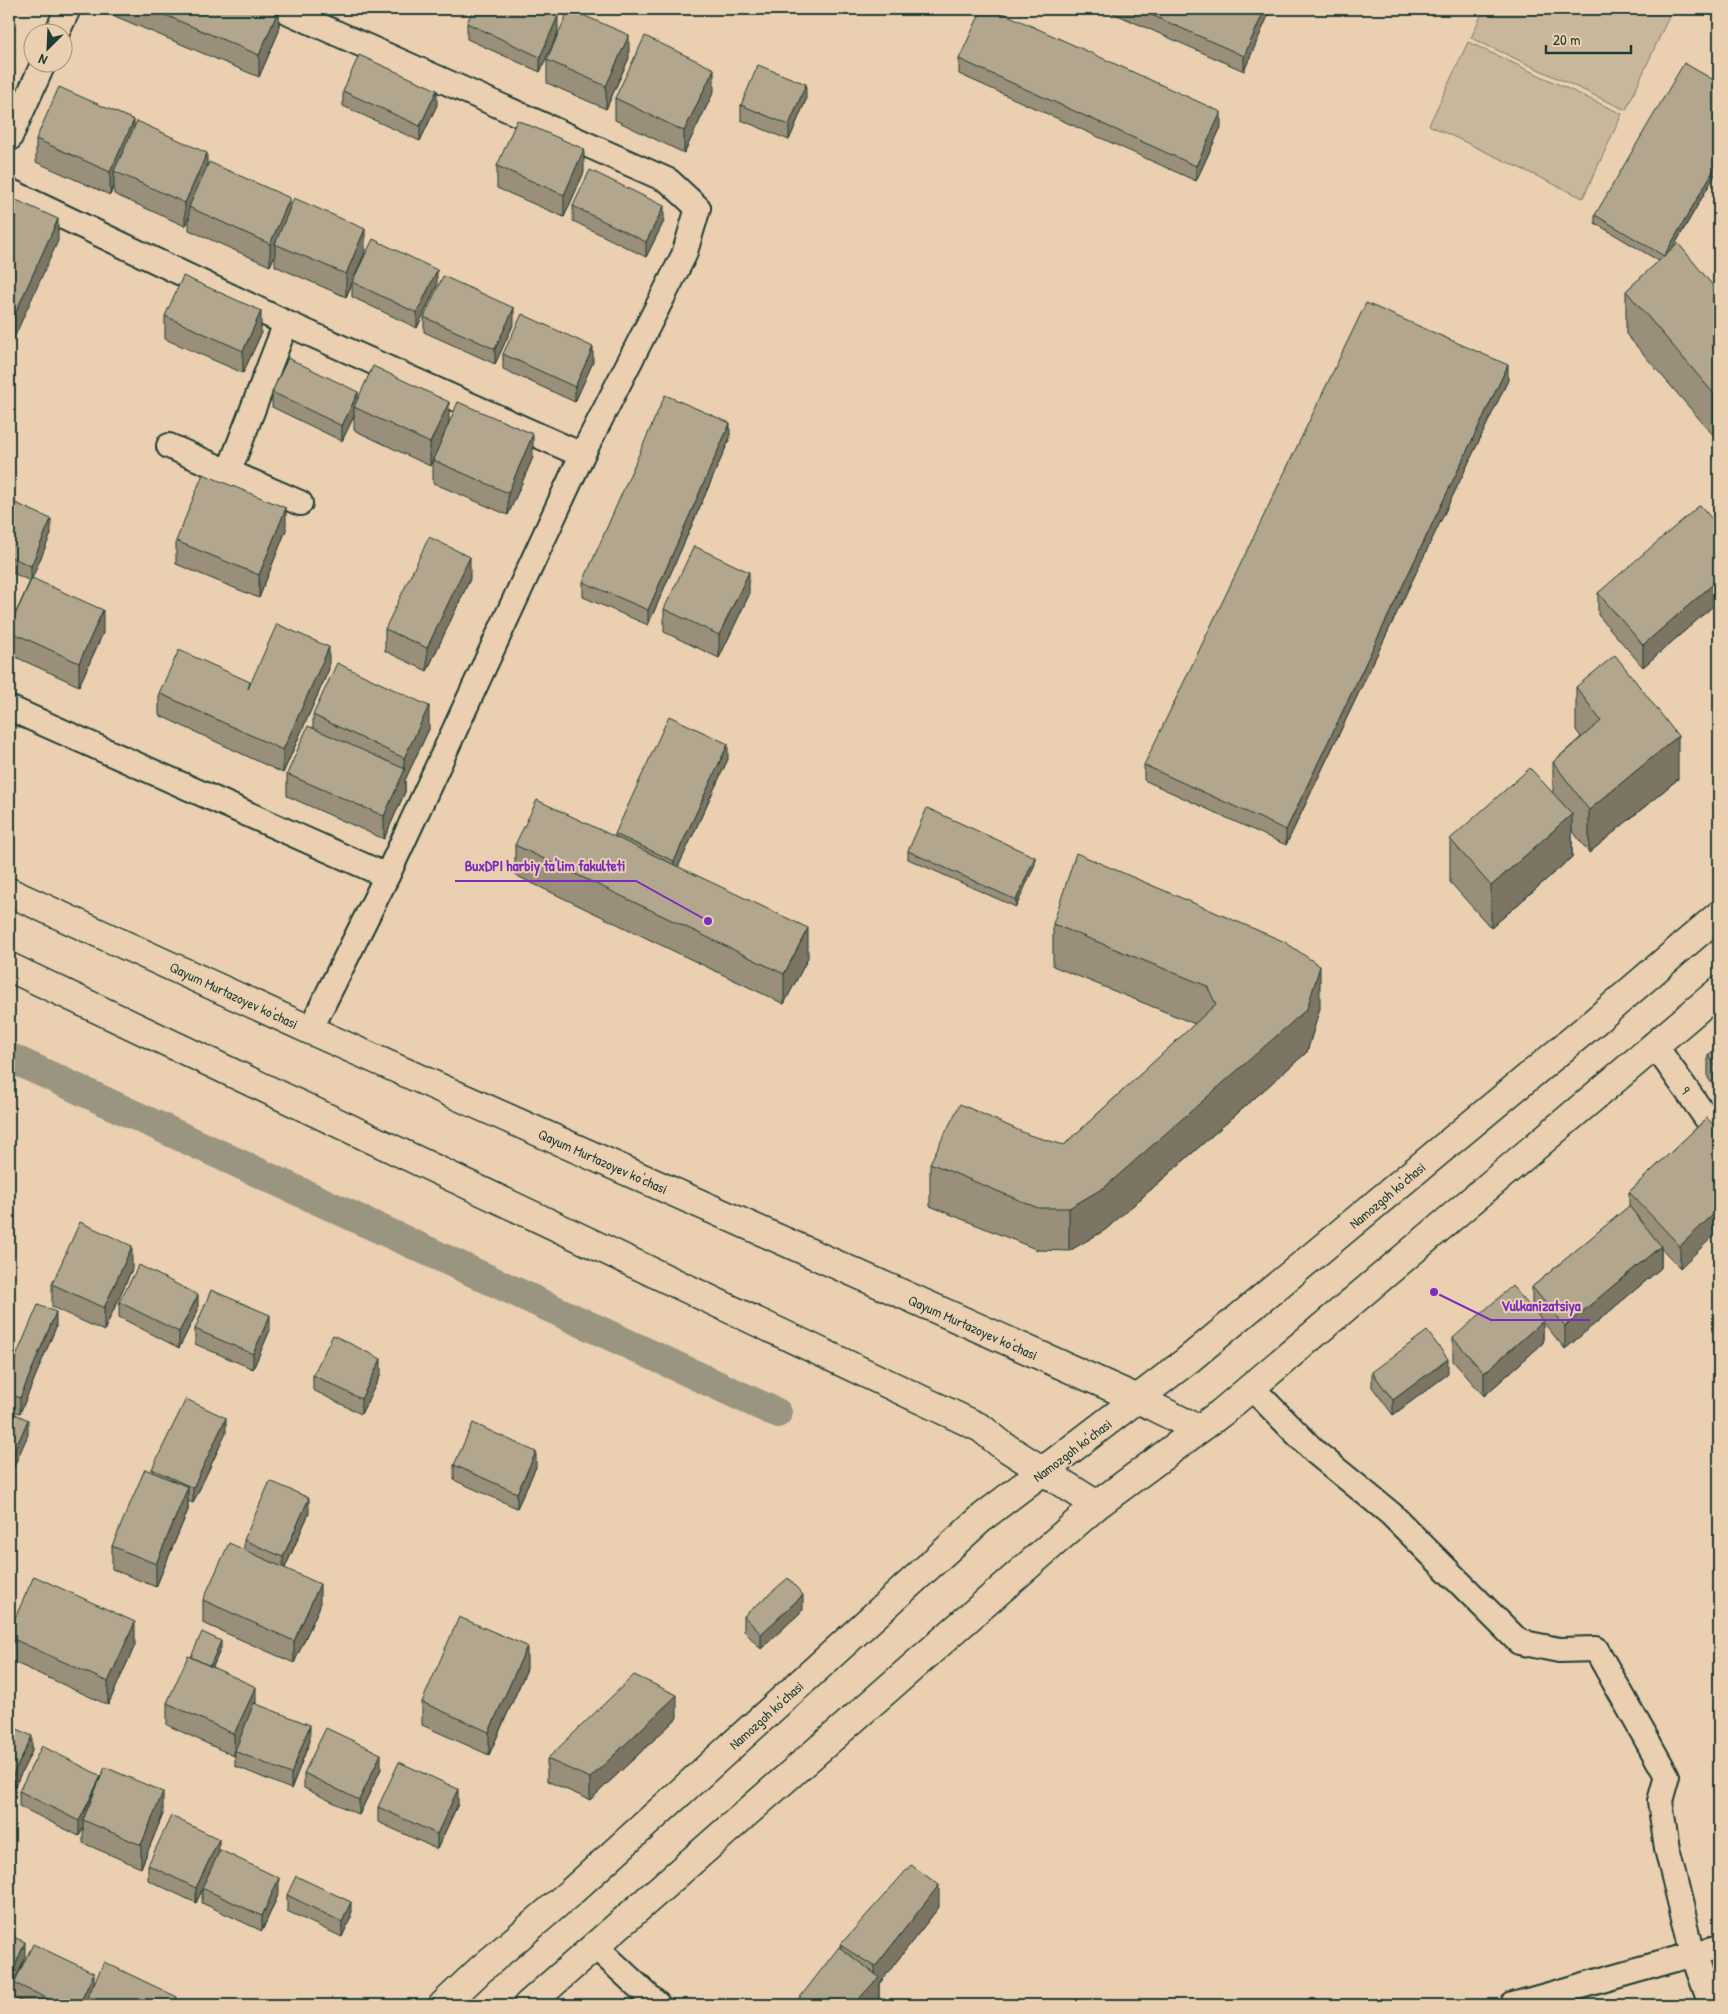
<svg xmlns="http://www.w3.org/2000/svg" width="1728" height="2014" font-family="'Patrick Hand',sans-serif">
  <rect width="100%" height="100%" fill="#eacfb1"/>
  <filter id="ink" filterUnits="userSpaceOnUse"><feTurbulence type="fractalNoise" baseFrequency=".02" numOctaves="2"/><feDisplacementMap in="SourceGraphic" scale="10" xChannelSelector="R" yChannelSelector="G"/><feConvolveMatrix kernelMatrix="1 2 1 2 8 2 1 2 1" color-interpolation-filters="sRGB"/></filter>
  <g filter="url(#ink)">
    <path fill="#c9b79c" stroke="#747a68" d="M 1484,9 L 1663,9 L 1671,12 L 1626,110 L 1471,38 Z
      M 1468,42 L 1622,114 L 1583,198 L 1429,125 Z"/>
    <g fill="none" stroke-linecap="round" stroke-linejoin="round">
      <path stroke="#999580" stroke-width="30" d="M 9,1057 L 777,1413"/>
      <g stroke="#1f3d34" stroke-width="28">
        <path id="street" d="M 282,9 L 669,181 L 698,208 L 684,255 L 582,455
          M 57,32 L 68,9
          M 9,139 L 44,62
          M 9,191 L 286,323 L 582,455 L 387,876 L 310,1030
          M 169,446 L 300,503
          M 229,471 L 286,323
          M 9,708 L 387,876
          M 1654,1044 L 1719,1136
          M 1252,1388 L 1315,1452 L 1391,1514 L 1519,1642 L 1559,1650 L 1596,1649 L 1667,1776 L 1660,1801 L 1667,1849 L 1693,1954 L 1711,2005
          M 595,1946 L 658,2005
          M 1513,2005 L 1719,1947"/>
      </g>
      <g stroke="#1f3d34" stroke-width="31">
        <path id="secondary" d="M 9,892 L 310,1030 L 1138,1399 L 1198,1429
          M 9,967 L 981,1428 L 1002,1445 L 1097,1505
          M 443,2005 L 480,1970 L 571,1892 L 984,1516 L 1188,1360 L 1592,1024 L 1719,915
          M 528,2005 L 1097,1505 L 1221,1413 L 1719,991"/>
      </g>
      <use href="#street" stroke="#eacfb1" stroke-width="24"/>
      <use href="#secondary" stroke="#eacfb1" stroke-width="28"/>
    </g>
    <path fill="#998f7a" stroke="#1f3d34" d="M 105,9 L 279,9 L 279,31 L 259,77 L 105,12 Z
      M 756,9 L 775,9 L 772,16 Z
      M 1104,9 L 1271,9 L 1244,71 Z
      M 467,23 L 558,32 L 540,72 L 467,39 Z
      M 629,58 L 606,109 L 547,83 L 547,60 Z
      M 959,59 L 1221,127 L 1196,181 L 959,74 Z
      M 1719,83 L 1719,168 L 1673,248 L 1719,293 L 1714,436 L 1626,334 L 1626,291 L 1659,261 L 1595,223 L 1595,215 Z
      M 343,91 L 437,105 L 420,141 L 343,106 Z
      M 714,91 L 684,153 L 615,120 L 615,98 Z
      M 806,100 L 789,140 L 741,120 L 741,105 Z
      M 134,129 L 290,208 L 365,252 L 356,273 L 437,285 L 417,328 L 352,297 L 352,284 L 346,297 L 275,266 L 275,255 L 270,266 L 189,230 L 189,217 L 185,226 L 114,194 L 114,186 L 110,195 L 36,162 L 36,139 Z
      M 497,166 L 584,172 L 564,217 L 497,188 Z
      M 573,206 L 664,221 L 646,257 L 573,221 Z
      M 165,316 L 261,334 L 243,373 L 165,339 Z
      M 424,317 L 514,323 L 495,364 L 424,332 Z
      M 503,354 L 593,362 L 575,402 L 503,369 Z
      M 1508,380 L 1286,845 L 1144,780 L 1144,765 Z
      M 272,392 L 358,399 L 449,422 L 533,457 L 508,515 L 433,483 L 433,460 L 439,447 L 430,466 L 354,430 L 354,416 L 342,441 L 272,407 Z
      M 730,438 L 648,625 L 583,597 L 583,582 Z
      M 9,500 L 51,534 L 32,578 L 103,633 L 79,686 L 9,654 L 9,628 L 30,581 L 9,571 Z
      M 1719,527 L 1719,601 L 1643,667 L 1598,615 L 1598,593 Z
      M 286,530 L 259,598 L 176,564 L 176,541 Z
      M 470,579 L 427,671 L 385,651 L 385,629 Z
      M 749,595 L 719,658 L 664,632 L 664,609 Z
      M 329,669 L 283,773 L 159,715 L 159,693 L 250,685 Z
      M 1576,687 L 1678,779 L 1589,853 L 1572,830 L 1572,857 L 1491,928 L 1450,882 L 1450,839 L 1553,792 L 1553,762 L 1581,737 L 1576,730 Z
      M 313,715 L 429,729 L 405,780 L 405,792 L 384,839 L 287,796 L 287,774 L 313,729 Z
      M 728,759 L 678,867 L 808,958 L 784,1004 L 515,875 L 515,845 L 615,837 L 615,834 Z
      M 908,851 L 1035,864 L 1016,907 L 908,859 Z
      M 1053,924 L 1320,1008 L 1307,1052 L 1105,1230 L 1069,1251 L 1038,1250 L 930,1206 L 930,1163 L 1064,1145 L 1195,1024 L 1053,966 Z
      M 1719,1047 L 1719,1094 L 1708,1078 L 1708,1055 Z
      M 1707,1118 L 1680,1268 L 1661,1248 L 1661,1268 L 1565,1349 L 1543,1322 L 1543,1343 L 1484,1396 L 1453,1361 L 1453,1338 L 1532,1309 L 1532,1287 L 1629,1207 L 1629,1192 Z
      M 132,1269 L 104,1331 L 52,1307 L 52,1284 Z
      M 119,1302 L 198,1310 L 179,1348 L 119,1317 Z
      M 56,1327 L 20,1413 L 9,1409 L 9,1373 Z
      M 195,1329 L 270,1330 L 253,1369 L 195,1344 Z
      M 1372,1372 L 1448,1374 L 1393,1415 L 1372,1387 Z
      M 381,1374 L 361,1414 L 313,1390 L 313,1375 Z
      M 226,1433 L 193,1503 L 188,1501 L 188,1510 L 156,1587 L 112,1569 L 112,1546 L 152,1472 L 152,1469 Z
      M 454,1465 L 536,1467 L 517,1508 L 454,1480 Z
      M 309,1513 L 285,1568 L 320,1606 L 294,1663 L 203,1623 L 203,1600 L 244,1550 L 244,1540 Z
      M 803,1610 L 761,1649 L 744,1631 L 744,1616 Z
      M 9,1631 L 135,1645 L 108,1705 L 9,1660 Z
      M 221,1648 L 213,1667 L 256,1704 L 310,1741 L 291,1789 L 235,1766 L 235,1755 L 234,1756 L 167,1725 L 167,1703 L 191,1657 Z
      M 527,1669 L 489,1755 L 422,1725 L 422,1702 Z
      M 677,1718 L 590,1800 L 547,1781 L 547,1759 Z
      M 9,1725 L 32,1751 L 10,1796 L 9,1795 Z
      M 381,1769 L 359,1815 L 304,1788 L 304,1773 Z
      M 19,1791 L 163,1814 L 141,1868 L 83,1843 L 83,1828 L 79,1836 L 19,1806 Z
      M 458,1804 L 437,1849 L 378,1822 L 378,1807 Z
      M 219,1853 L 279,1893 L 262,1931 L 202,1903 L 202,1890 L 196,1903 L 148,1880 L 148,1865 Z
      M 287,1895 L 351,1917 L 342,1937 L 287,1911 Z
      M 939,1907 L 879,1984 L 879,1999 L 840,1947 L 840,1945 Z
      M 9,1935 L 25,1957 L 10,1993 L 9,1992 Z
      M 14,1983 L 94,1983 L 177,2005 L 30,2005 L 14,1998 Z"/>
    <path fill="#7d7463" stroke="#1f3d34" d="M 279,9 L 279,31 L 259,77 L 259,55 Z
      M 772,9 L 775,9 L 772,16 Z
      M 1265,9 L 1271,9 L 1244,71 L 1244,56 Z
      M 558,16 L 558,32 L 540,72 L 540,57 Z
      M 629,35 L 629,58 L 606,109 L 606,86 Z
      M 714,69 L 714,91 L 684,153 L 684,131 Z
      M 806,84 L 806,100 L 789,140 L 789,125 Z
      M 437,90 L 437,105 L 420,141 L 420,126 Z
      M 1221,112 L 1221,127 L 1196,181 L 1196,166 Z
      M 134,120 L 134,142 L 114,171 L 114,186 L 110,195 L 110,172 Z
      M 584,149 L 584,172 L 564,217 L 564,195 Z
      M 207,153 L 207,176 L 189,207 L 189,217 L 185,226 L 185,203 Z
      M 1719,161 L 1719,168 L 1664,263 L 1664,256 Z
      M 290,198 L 290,220 L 275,244 L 275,255 L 270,266 L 270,244 Z
      M 664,206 L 664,221 L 646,257 L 646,242 Z
      M 58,219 L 58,241 L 9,349 L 9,327 Z
      M 365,229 L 365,252 L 346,297 L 346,274 Z
      M 437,270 L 437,285 L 417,328 L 417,313 Z
      M 514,308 L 514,323 L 495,364 L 495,349 Z
      M 261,311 L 261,334 L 243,373 L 243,351 Z
      M 593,347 L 593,362 L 575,402 L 575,387 Z
      M 1508,365 L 1508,380 L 1286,845 L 1286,830 Z
      M 1719,389 L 1719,432 L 1714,436 L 1714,394 Z
      M 358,392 L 358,407 L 354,407 L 354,416 L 342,441 L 342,426 Z
      M 449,402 L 449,425 L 430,466 L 430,443 Z
      M 730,423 L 730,438 L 648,625 L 648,610 Z
      M 533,434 L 533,457 L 508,515 L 508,493 Z
      M 286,508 L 286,530 L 259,598 L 259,575 Z
      M 51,519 L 51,534 L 31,581 L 31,566 Z
      M 470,557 L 470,579 L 427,671 L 427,648 Z
      M 749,572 L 749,595 L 719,658 L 719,635 Z
      M 1719,579 L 1719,601 L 1643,667 L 1643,645 Z
      M 103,610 L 103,633 L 79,686 L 79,663 Z
      M 329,647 L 329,669 L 283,773 L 283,750 Z
      M 429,706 L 429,729 L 405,780 L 405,792 L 384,839 L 384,816 L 404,769 L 404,758 Z
      M 1678,736 L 1678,779 L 1589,853 L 1589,810 Z
      M 728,744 L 728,759 L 674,876 L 674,861 Z
      M 1572,814 L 1572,857 L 1491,928 L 1491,886 Z
      M 1035,857 L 1035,864 L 1016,907 L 1016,900 Z
      M 808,928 L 808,958 L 784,1004 L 784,974 Z
      M 1320,966 L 1320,1008 L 1307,1052 L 1105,1230 L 1069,1251 L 1069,1208 Z
      M 1719,1209 L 1719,1231 L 1680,1268 L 1680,1246 Z
      M 132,1246 L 132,1269 L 104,1331 L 104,1308 Z
      M 1661,1246 L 1661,1268 L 1565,1349 L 1565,1326 Z
      M 198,1295 L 198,1310 L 179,1348 L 179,1332 Z
      M 56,1312 L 56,1327 L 20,1413 L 20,1398 Z
      M 270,1315 L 270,1330 L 253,1369 L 253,1354 Z
      M 1543,1321 L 1543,1343 L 1484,1396 L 1484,1373 Z
      M 381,1359 L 381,1374 L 361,1414 L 361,1399 Z
      M 1448,1359 L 1448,1374 L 1393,1415 L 1393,1400 Z
      M 226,1418 L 226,1433 L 193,1503 L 193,1488 Z
      M 28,1420 L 28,1435 L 9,1478 L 9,1463 Z
      M 536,1452 L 536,1467 L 517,1508 L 517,1493 Z
      M 188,1487 L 188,1510 L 156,1587 L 156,1564 Z
      M 309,1498 L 309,1513 L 283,1572 L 283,1557 Z
      M 320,1584 L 320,1606 L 294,1663 L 294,1641 Z
      M 803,1595 L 803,1610 L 761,1649 L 761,1634 Z
      M 135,1622 L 135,1645 L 108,1705 L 108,1682 Z
      M 221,1641 L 221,1648 L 207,1680 L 207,1673 Z
      M 527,1646 L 527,1669 L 489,1755 L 489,1732 Z
      M 256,1687 L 256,1709 L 235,1751 L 234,1756 L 234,1734 Z
      M 677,1695 L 677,1718 L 590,1800 L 590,1778 Z
      M 310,1725 L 310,1741 L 291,1789 L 291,1774 Z
      M 32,1736 L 32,1751 L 10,1796 L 10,1781 Z
      M 381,1754 L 381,1769 L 359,1815 L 359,1800 Z
      M 101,1776 L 83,1820 L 83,1828 L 79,1836 L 79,1821 Z
      M 458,1789 L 458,1804 L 437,1849 L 437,1834 Z
      M 163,1792 L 163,1814 L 141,1868 L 141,1845 Z
      M 219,1839 L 219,1854 L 196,1903 L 196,1888 Z
      M 279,1878 L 279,1893 L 262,1931 L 262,1916 Z
      M 939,1885 L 939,1907 L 879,1984 L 879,1999 L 873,2005 L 853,2005 L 875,1981 L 875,1967 Z
      M 351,1902 L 351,1917 L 342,1937 L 342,1922 Z
      M 25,1942 L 25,1957 L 10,1993 L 10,1978 Z
      M 94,1973 L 94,1988 L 86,2005 L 79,2005 Z
      M 177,1997 L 177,2005 L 173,2005 Z"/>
    <path fill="#b2a68e" stroke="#1f3d34" d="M 151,9 L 279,9 L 259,55 Z
      M 473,9 L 541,9 L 558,16 L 540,57 L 467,23 Z
      M 569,9 L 629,35 L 606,86 L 547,60 Z
      M 982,9 L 994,9 L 1221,112 L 1196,166 L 959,59 Z
      M 1138,9 L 1265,9 L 1244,56 Z
      M 645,36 L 714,69 L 684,131 L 615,98 Z
      M 359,55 L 437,90 L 420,126 L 343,91 Z
      M 1684,63 L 1719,83 L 1719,161 L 1664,256 L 1595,215 Z
      M 758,65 L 806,84 L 789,125 L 741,105 Z
      M 59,87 L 134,120 L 110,172 L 36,139 Z
      M 517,120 L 584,149 L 564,195 L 497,166 Z
      M 137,121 L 207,153 L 185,203 L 114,171 Z
      M 209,162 L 290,198 L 270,244 L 189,207 Z
      M 590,170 L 664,206 L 646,242 L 573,206 Z
      M 294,198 L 365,229 L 346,274 L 275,244 Z
      M 14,199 L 58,219 L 9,327 L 9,211 Z
      M 373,239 L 437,270 L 417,313 L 352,282 Z
      M 1678,243 L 1719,293 L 1719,389 L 1714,394 L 1626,291 Z
      M 183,276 L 261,311 L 243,351 L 165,316 Z
      M 443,276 L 514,308 L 495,349 L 424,317 Z
      M 1366,303 L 1508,365 L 1286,830 L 1144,765 Z
      M 522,314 L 593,347 L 575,387 L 503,354 Z
      M 288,358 L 358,392 L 342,426 L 272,392 Z
      M 373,366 L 449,402 L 430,443 L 354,407 Z
      M 665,395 L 730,423 L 648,610 L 583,582 Z
      M 458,402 L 533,434 L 508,493 L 433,460 Z
      M 203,474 L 286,508 L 259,575 L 176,541 Z
      M 9,500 L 51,519 L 31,566 L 9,556 Z
      M 1700,505 L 1719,527 L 1719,579 L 1643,645 L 1598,593 Z
      M 429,537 L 470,557 L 427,648 L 385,629 Z
      M 694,546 L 749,572 L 719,635 L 664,609 Z
      M 32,578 L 103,610 L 79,663 L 9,631 L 9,628 Z
      M 277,624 L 329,647 L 283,750 L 159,693 L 179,650 L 250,682 L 248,689 Z
      M 1615,655 L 1678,736 L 1589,810 L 1553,762 L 1601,721 L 1576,687 Z
      M 337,663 L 429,706 L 404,758 L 313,715 Z
      M 669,716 L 728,744 L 674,861 L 615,834 Z
      M 308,726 L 405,769 L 384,816 L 287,774 Z
      M 1530,768 L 1572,814 L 1491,886 L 1450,839 Z
      M 537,800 L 808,928 L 784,974 L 515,845 Z
      M 927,808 L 1035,857 L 1016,900 L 908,851 Z
      M 1076,853 L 1285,942 L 1320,966 L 1307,1009 L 1105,1187 L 1069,1208 L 1038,1208 L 930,1163 L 960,1104 L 1029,1135 L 1064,1145 L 1216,1004 L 1207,986 L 1053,924 Z
      M 1719,1047 L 1719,1071 L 1708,1055 Z
      M 1707,1118 L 1719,1131 L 1719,1209 L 1680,1246 L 1629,1192 Z
      M 1629,1206 L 1661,1246 L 1565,1326 L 1532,1287 Z
      M 80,1222 L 132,1246 L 104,1308 L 52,1284 Z
      M 139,1265 L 198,1295 L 179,1332 L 119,1302 Z
      M 1512,1286 L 1543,1321 L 1484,1373 L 1453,1338 Z
      M 211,1290 L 270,1315 L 253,1354 L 195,1329 Z
      M 38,1305 L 56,1312 L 20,1398 L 9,1394 L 9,1373 Z
      M 1427,1331 L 1448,1359 L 1393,1400 L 1372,1372 Z
      M 333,1335 L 381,1359 L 361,1399 L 313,1375 Z
      M 186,1399 L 226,1418 L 193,1488 L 152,1469 Z
      M 9,1411 L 28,1420 L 9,1463 Z
      M 473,1423 L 536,1452 L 517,1493 L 454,1465 Z
      M 145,1469 L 188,1487 L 156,1564 L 112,1546 Z
      M 270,1481 L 309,1498 L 283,1557 L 244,1540 Z
      M 229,1543 L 320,1584 L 294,1641 L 203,1600 Z
      M 34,1576 L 135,1622 L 108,1682 L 9,1637 L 9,1631 Z
      M 788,1578 L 803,1595 L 761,1634 L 744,1616 Z
      M 459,1617 L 527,1646 L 489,1732 L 422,1702 Z
      M 202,1632 L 221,1641 L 210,1666 L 191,1657 Z
      M 188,1656 L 256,1687 L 234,1734 L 167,1703 Z
      M 634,1675 L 677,1695 L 590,1778 L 547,1759 Z
      M 254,1703 L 310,1725 L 291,1774 L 235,1751 Z
      M 9,1725 L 32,1736 L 10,1781 L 9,1780 Z
      M 326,1728 L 381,1754 L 359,1800 L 304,1773 Z
      M 42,1746 L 101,1776 L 79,1821 L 19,1791 Z
      M 399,1762 L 458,1789 L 437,1834 L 378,1807 Z
      M 105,1767 L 163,1792 L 141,1845 L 83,1820 Z
      M 171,1816 L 219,1839 L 196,1888 L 148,1865 Z
      M 220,1850 L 279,1878 L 262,1916 L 202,1888 Z
      M 911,1865 L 939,1885 L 875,1967 L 840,1945 Z
      M 296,1876 L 351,1902 L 342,1922 L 287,1895 Z
      M 9,1935 L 25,1942 L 10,1978 L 9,1977 Z
      M 33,1944 L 94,1973 L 79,2005 L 62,2005 L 14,1983 Z
      M 839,1947 L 879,1977 L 853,2005 L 794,2005 Z
      M 104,1962 L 177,1997 L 173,2005 L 84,2005 Z"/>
  </g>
  <g text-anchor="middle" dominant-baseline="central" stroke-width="4" stroke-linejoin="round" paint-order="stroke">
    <g font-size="14" fill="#1f3d34" stroke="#eacfb1">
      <text transform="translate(234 995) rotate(25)">Qayum Murtazoyev ko'chasi</text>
      <text transform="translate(1686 1090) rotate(55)">9</text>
      <text transform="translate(603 1161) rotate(24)">Qayum Murtazoyev ko'chasi</text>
      <text transform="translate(1387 1195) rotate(-40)">Namozgoh ko'chasi</text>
      <text transform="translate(973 1327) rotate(24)">Qayum Murtazoyev ko'chasi</text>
      <text transform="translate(1072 1450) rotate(-37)">Namozgoh ko'chasi</text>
      <text transform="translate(766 1715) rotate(-42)">Namozgoh ko'chasi</text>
    </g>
  </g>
  <path fill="none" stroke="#7b2cbf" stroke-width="2" d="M708 921L636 881H455M1434 1292L1491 1320H1590"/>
  <g fill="#7b2cbf" stroke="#eacfb1" stroke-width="2">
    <circle cx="708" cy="921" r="5"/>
    <circle cx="1434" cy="1292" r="5"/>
  </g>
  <g font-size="15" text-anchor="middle" font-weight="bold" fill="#7b2cbf" stroke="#eacfb1" stroke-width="4" stroke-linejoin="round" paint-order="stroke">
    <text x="545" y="871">BuxDPI harbiy ta'lim fakulteti</text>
    <text x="1541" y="1311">Vulkanizatsiya</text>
  </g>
  <rect width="1728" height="2014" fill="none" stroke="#eacfb1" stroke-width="30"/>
  <rect x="15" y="15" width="1698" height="1984" fill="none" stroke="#1f3d34" stroke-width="2" filter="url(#ink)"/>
  <g transform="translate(48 48) rotate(204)"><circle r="24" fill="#eacfb1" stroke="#99957f"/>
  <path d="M0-4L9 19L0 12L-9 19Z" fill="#1f3d34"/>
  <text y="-8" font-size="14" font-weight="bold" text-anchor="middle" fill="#1f3d34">N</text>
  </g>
  <path d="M1546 45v8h85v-8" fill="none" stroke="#1f3d34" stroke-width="2.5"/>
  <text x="1553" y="45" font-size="15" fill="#1f3d34" stroke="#eacfb1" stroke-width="4" paint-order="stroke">20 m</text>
</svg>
